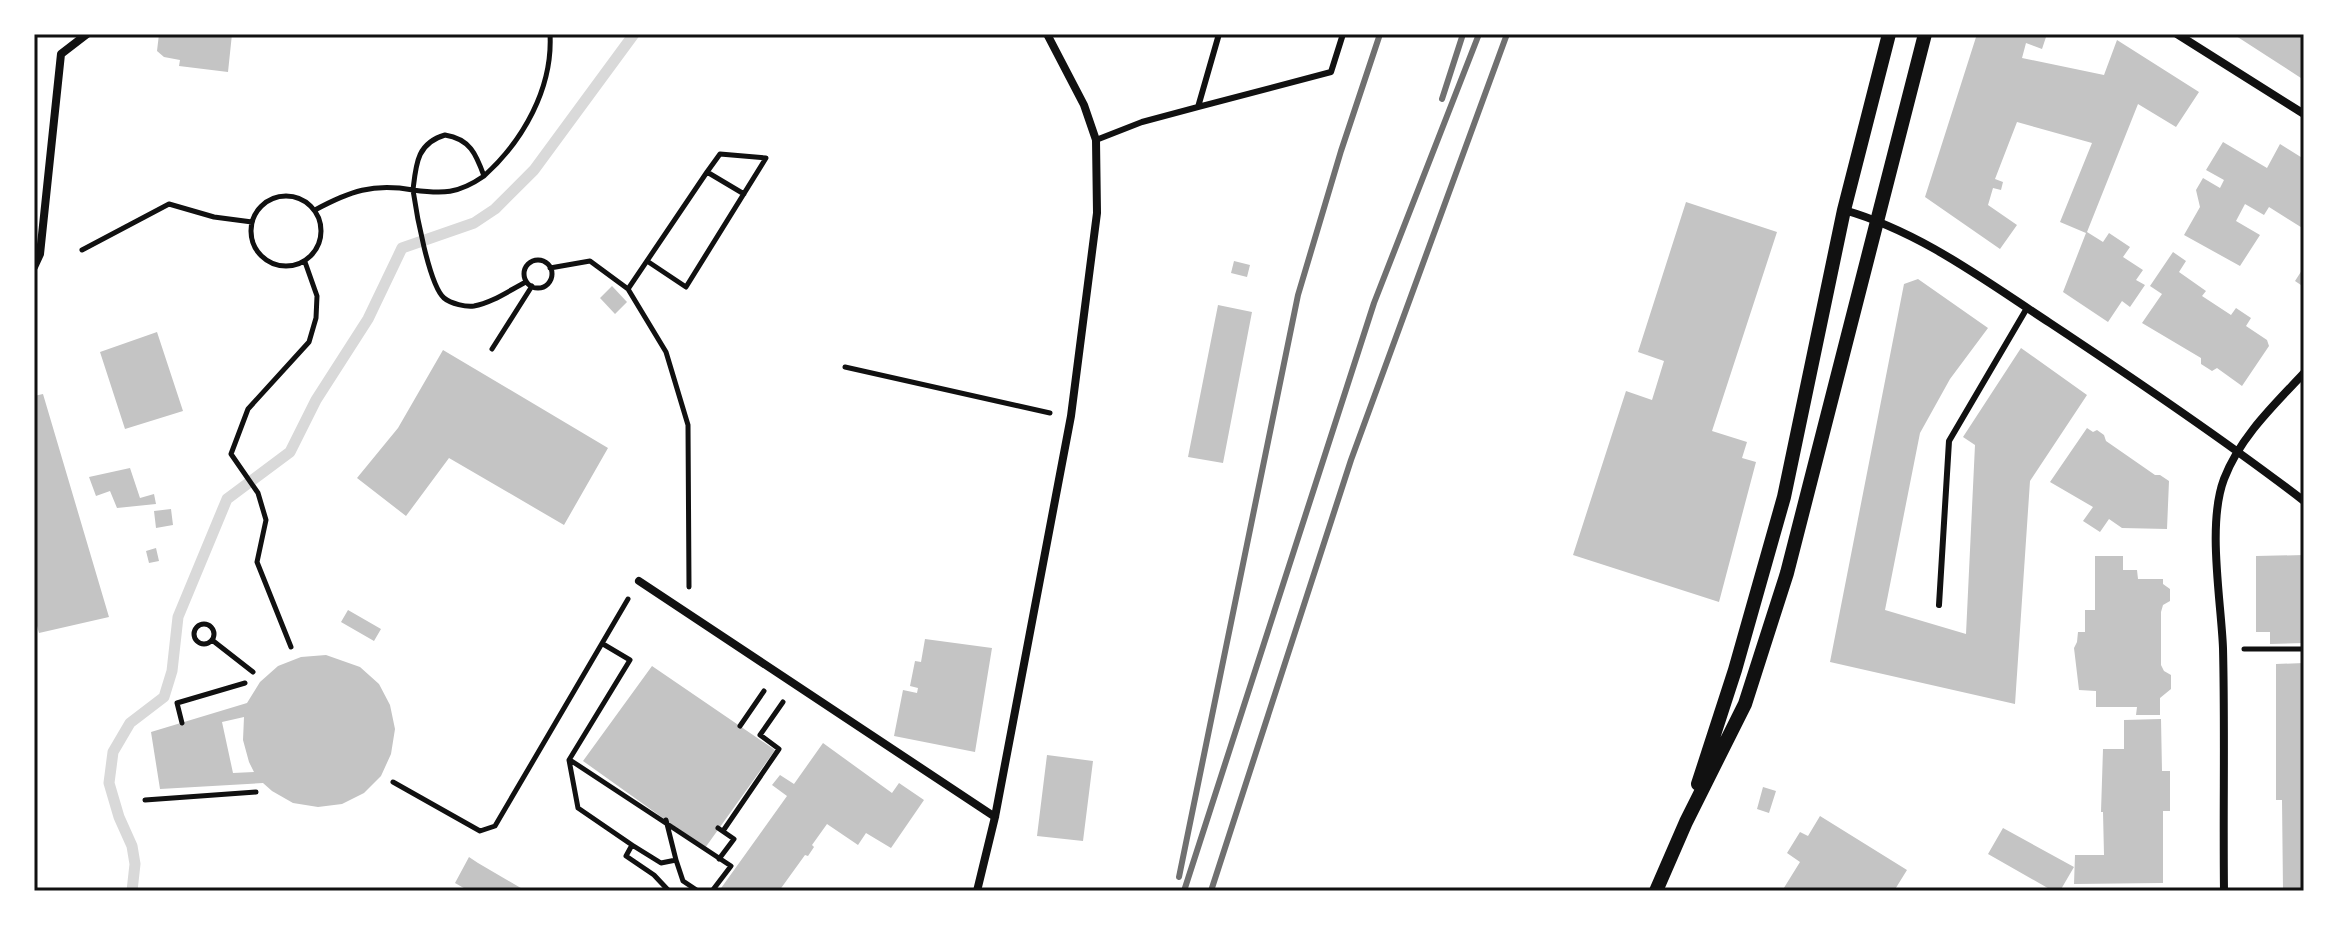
<svg xmlns="http://www.w3.org/2000/svg" width="2338" height="925" font-family="Ubuntu,sans-serif">
  <rect width="100%" height="100%" fill="#fff"/>
  <g fill="none" stroke-linecap="round" stroke-linejoin="round">
    <path stroke="#d9d9d9" stroke-width="11" d="M 132,891 L 135,864 L 132,846 L 119,817 L 109,783 L 113,752 L 130,723 L 164,697 L 172,671 L 178,617 L 227,499 L 290,452 L 316,400 L 368,319 L 402,248 L 474,223 L 495,209 L 534,170 L 634,34"/>
  </g>
  <path fill="#c4c4c4" fill-rule="evenodd" d="M 159,34 L 232,34 L 228,72 L 179,66 L 180,60 L 164,57 L 157,51 Z
    M 1977,34 L 2047,34 L 2042,49 L 2026,43 L 2022,58 L 2104,75 L 2117,40 L 2199,92 L 2176,127 L 2138,104 L 2087,232 L 2103,242 L 2109,233 L 2130,247 L 2123,257 L 2143,270 L 2136,280 L 2145,285 L 2130,307 L 2122,301 L 2108,322 L 2063,292 L 2086,233 L 2060,222 L 2092,143 L 2017,122 L 1995,179 L 2003,182 L 2001,190 L 1993,188 L 1988,205 L 2017,225 L 2000,249 L 1925,197 Z
    M 2233,34 L 2304,34 L 2304,80 L 2267,56 Z
    M 2223,142 L 2267,168 L 2280,144 L 2304,159 L 2304,229 L 2269,207 L 2264,215 L 2245,204 L 2236,221 L 2260,235 L 2240,266 L 2184,235 L 2200,207 L 2196,190 L 2203,178 L 2220,188 L 2224,180 L 2206,170 Z
    M 1686,202 L 1777,232 L 1712,431 L 1747,442 L 1742,458 L 1756,462 L 1719,602 L 1573,555 L 1626,391 L 1652,400 L 1664,361 L 1638,352 Z
    M 2173,252 L 2186,261 L 2179,272 L 2206,291 L 2202,296 L 2231,315 L 2236,308 L 2251,318 L 2246,326 L 2267,340 L 2269,346 L 2242,386 L 2217,368 L 2212,371 L 2201,364 L 2201,358 L 2142,323 L 2162,294 L 2150,286 Z
    M 1234,261 L 1250,265 L 1247,277 L 1231,273 Z
    M 2304,267 L 2304,287 L 2295,281 Z
    M 1918,279 L 1988,328 L 1950,379 L 1920,433 L 1885,610 L 1966,634 L 1975,445 L 1963,437 L 2021,348 L 2087,395 L 2030,481 L 2015,704 L 1830,662 L 1904,284 Z
    M 612,286 L 627,302 L 615,314 L 600,298 Z
    M 1218,305 L 1252,312 L 1223,463 L 1188,457 Z
    M 157,332 L 183,411 L 125,429 L 100,352 Z
    M 443,350 L 608,448 L 564,525 L 449,458 L 406,516 L 357,478 L 398,428 Z
    M 43,394 L 109,617 L 39,633 L 34,615 L 34,396 Z
    M 2087,428 L 2093,432 L 2097,430 L 2104,435 L 2106,441 L 2155,475 L 2160,475 L 2169,481 L 2167,529 L 2122,528 L 2109,519 L 2100,532 L 2083,521 L 2093,507 L 2050,482 Z
    M 130,468 L 140,498 L 154,494 L 156,504 L 117,508 L 110,491 L 96,496 L 89,477 Z
    M 171,509 L 173,525 L 156,528 L 154,511 Z
    M 156,548 L 159,561 L 149,563 L 146,551 Z
    M 2304,555 L 2304,643 L 2270,644 L 2270,632 L 2256,632 L 2256,556 Z
    M 2095,556 L 2123,556 L 2123,570 L 2137,570 L 2138,579 L 2163,579 L 2163,584 L 2170,589 L 2170,601 L 2163,605 L 2161,612 L 2161,665 L 2164,671 L 2171,675 L 2171,689 L 2160,698 L 2160,715 L 2136,715 L 2137,707 L 2096,707 L 2096,691 L 2079,690 L 2074,648 L 2077,642 L 2078,632 L 2085,632 L 2085,610 L 2095,610 Z
    M 348,610 L 381,629 L 374,641 L 341,622 Z
    M 925,639 L 992,648 L 975,752 L 894,736 L 903,690 L 917,693 L 918,688 L 910,686 L 915,661 L 921,662 Z
    M 326,655 L 360,667 L 379,684 L 390,705 L 395,729 L 391,754 L 381,776 L 364,793 L 342,804 L 318,807 L 293,803 L 272,791 L 263,783 L 160,789 L 151,732 L 247,703 L 260,682 L 278,666 L 301,657 ZM 244,717 L 243,740 L 249,762 L 254,772 L 233,773 L 222,722 Z
    M 2304,663 L 2304,891 L 2283,891 L 2282,800 L 2276,800 L 2276,664 Z
    M 652,666 L 775,750 L 705,848 L 583,761 Z
    M 2161,719 L 2162,771 L 2170,771 L 2170,811 L 2163,811 L 2163,883 L 2074,884 L 2075,855 L 2104,855 L 2103,812 L 2101,812 L 2103,749 L 2124,749 L 2124,720 Z
    M 823,743 L 892,793 L 899,783 L 924,800 L 891,848 L 866,833 L 858,845 L 827,824 L 812,845 L 814,847 L 808,856 L 805,855 L 779,891 L 719,891 L 787,796 L 772,785 L 780,775 L 794,784 Z
    M 1047,755 L 1093,761 L 1083,841 L 1037,836 Z
    M 1763,787 L 1776,791 L 1769,813 L 1757,809 Z
    M 1820,816 L 1907,870 L 1894,891 L 1782,891 L 1800,862 L 1787,853 L 1800,832 L 1808,836 Z
    M 2003,828 L 2074,867 L 2060,891 L 2053,891 L 1988,854 Z
    M 469,857 L 478,863 L 526,891 L 469,891 L 455,883 Z"/>
  <g fill="none" stroke-linecap="round" stroke-linejoin="round">
    <path stroke="#111" stroke-width="5" d="M 445,135 C 470,139 476,154 484,176 C 458,194 443,194 413,190 C 416,164 417,143 445,135 Z
      M 707,172 L 744,194
      M 484,176 C 523,141 553,88 550,34
      M251 231a35 35 0 1 1 70 0a35 35 0 1 1-70 0Z
      M 315,210 C 350,191 373,183 413,190 C 416,211 429,285 444,298 C 451,304 466,307 474,306 C 492,303 510,290 526,282
      M 82,250 L 169,204 L 214,217 L 252,222
      M524 274a14 14 0 1 1 28 0a14 14 0 1 1-28 0Z
      M 550,268 L 590,261 L 628,289 L 666,352 L 688,425 L 689,587
      M 628,289 L 707,172 L 720,154 L 766,158 L 686,287 L 647,261
      M 492,349 L 532,286
      M 845,367 L 1050,413
      M194 634a10 10 0 1 1 20 0a10 10 0 1 1-20 0Z
      M 212,640 L 253,672
      M 603,644 L 630,660 L 569,760 L 578,808 L 632,845
      M 291,647 L 257,562 L 266,520 L 258,493 L 231,454 L 248,409 L 309,342 L 316,318 L 317,296 L 305,262
      M 2244,649 L 2304,649
      M 182,723 L 177,703 L 245,683
      M 740,726 L 764,691
      M 570,760 L 731,866 L 712,891
      M 393,782 L 480,831 L 495,826 L 628,599
      M 145,800 L 256,792
      M 666,820 L 676,860
      M 718,828 L 734,839 L 719,859
      M 723,831 L 779,749 L 760,735 L 783,702
      M 669,891 L 654,875 L 626,856 L 632,845 L 661,863 L 676,860 L 683,881 L 698,891"/>
    <path stroke="#111" stroke-width="6" d="M 1198,107 L 1331,72 L 1343,34
      M 1096,140 L 1142,122 L 1198,107 L 1219,34
      M 1939,605 L 1949,441 L 2027,308"/>
    <path stroke="#111" stroke-width="8" d="M 2177,34 L 2304,114
      M 1844,210 C 1921,232 1984,280 2050,323 C 2136,380 2222,438 2304,501
      M 34,267 L 40,254 L 61,54 L 87,34
      M 639,581 L 995,817
      M 977,891 L 995,817 L 1071,416 L 1097,213 L 1096,140 L 1084,105 L 1047,34
      M 2224,891 C 2223,810 2225,729 2223,648 C 2221,600 2207,524 2224,479 C 2240,437 2274,405 2304,373"/>
    <path stroke="#111" stroke-width="14" d="M 1698,784 L 1735,670 L 1784,497 L 1844,210 L 1889,34
      M 1656,891 L 1686,822 L 1745,704 L 1787,573 L 1925,34"/>
    <path stroke="#707070" stroke-width="6" d="M 1442,99 L 1463,34
      M 1179,877 L 1298,295 L 1341,151 L 1380,34
      M 1184,891 L 1374,303 L 1479,34
      M 1211,891 L 1351,460 L 1507,34"/>
  </g>
  <rect width="2338" height="925" fill="none" stroke="#ffffff" stroke-width="72"/>
  <rect x="36" y="36" width="2266" height="853" fill="none" stroke="#111" stroke-width="3"/>
</svg>
